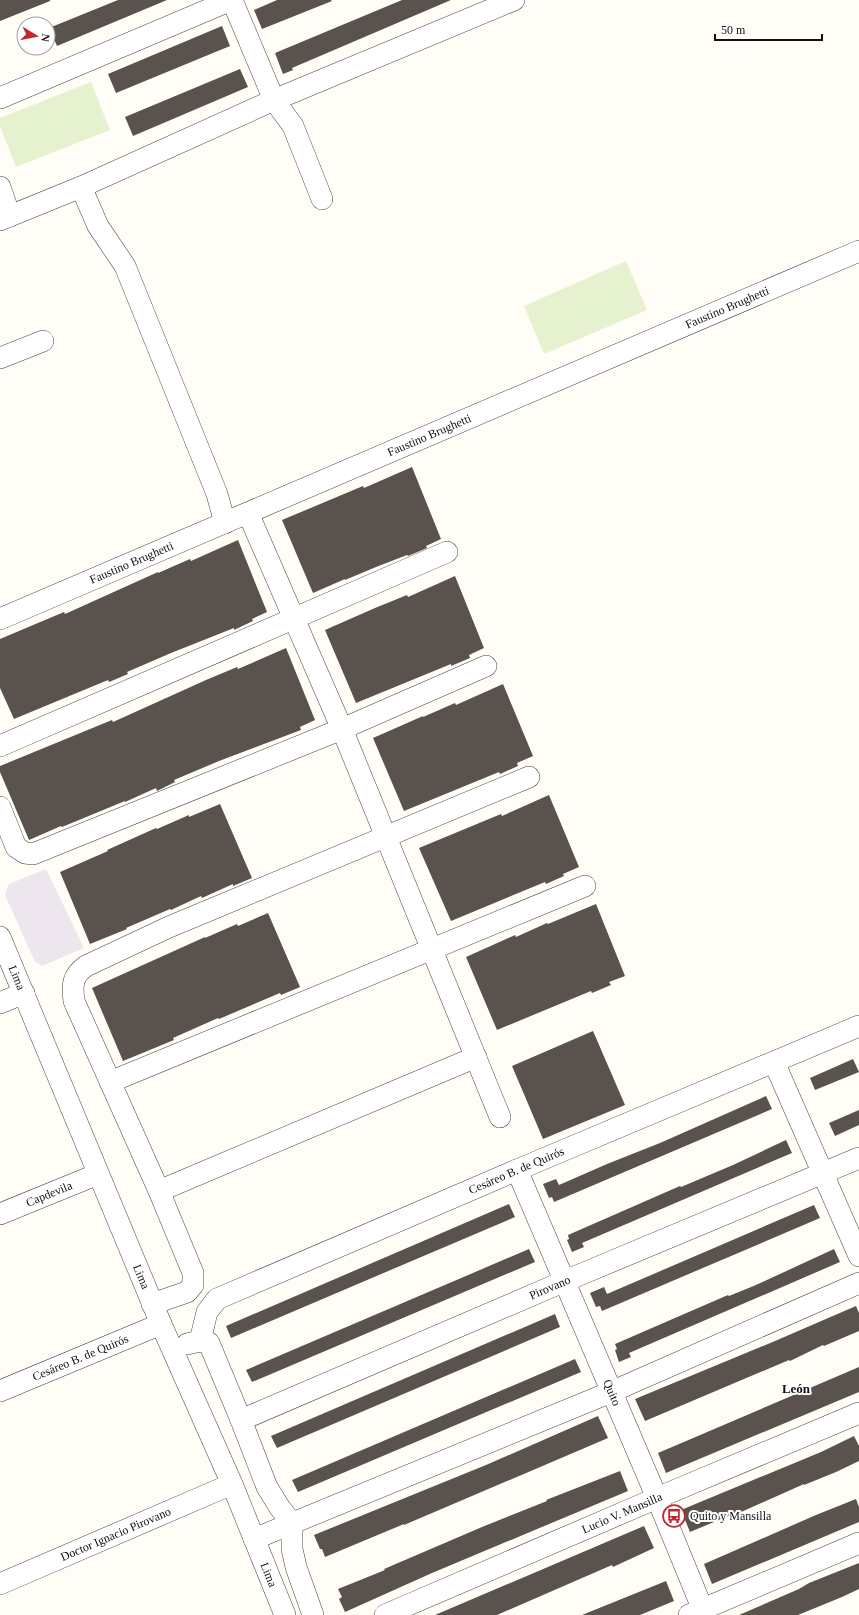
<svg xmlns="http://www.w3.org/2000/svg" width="859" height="1615" font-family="'Times New Roman',serif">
  <rect width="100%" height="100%" fill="#fffdf5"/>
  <path fill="#eee6ef" d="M 46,869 L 84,948 L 42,966 L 35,962 L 5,895 L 9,884 Z"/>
  <path fill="#e6f2cf" d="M 91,82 L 110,130 L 16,167 L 0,126 L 0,118 Z
    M 626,261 L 647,310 L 544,354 L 524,306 Z"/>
  <path fill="#5a524d" d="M 0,0 L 50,0 L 50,1 L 0,21 Z
    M 118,0 L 167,0 L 57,46 L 49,28 Z
    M 277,0 L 331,0 L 332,1 L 262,29 L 254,10 Z
    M 402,0 L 451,0 L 292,68 L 293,70 L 283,74 L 275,53 Z
    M 222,26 L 230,46 L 116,93 L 108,74 Z
    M 240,69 L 248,87 L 133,136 L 125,117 Z
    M 412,467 L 441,539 L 426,546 L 427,548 L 408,556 L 407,555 L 376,567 L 345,580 L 345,579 L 313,593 L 282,520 L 363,486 L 364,488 Z
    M 238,540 L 267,612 L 252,619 L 253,621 L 234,630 L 234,628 L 171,653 L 127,672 L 128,674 L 109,682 L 108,680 L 14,719 L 0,688 L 0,639 L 64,612 L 65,614 L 158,572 L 158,573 L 190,559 L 191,561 Z
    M 455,576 L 484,648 L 469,655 L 470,658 L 451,666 L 451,664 L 356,703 L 325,630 L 375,608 L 407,595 L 408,597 Z
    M 286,648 L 315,720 L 300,727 L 301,730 L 219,761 L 174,780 L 175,782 L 157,791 L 156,788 L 125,802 L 125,801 L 62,827 L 61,826 L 29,840 L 0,772 L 0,766 L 112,720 L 113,722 L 206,680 L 237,667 L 238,669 Z
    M 503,684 L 533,756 L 517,763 L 518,766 L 500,774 L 499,772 L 404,811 L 373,738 L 423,716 L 423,717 L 455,703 L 456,705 Z
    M 549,795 L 579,867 L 563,874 L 564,876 L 546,884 L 545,882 L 451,921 L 419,848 L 501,814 L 502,816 Z
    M 220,804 L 252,878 L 233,886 L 233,884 L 202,898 L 201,896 L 171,910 L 170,909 L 126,928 L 127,929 L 90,944 L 60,872 L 108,851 L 107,850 L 156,828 L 157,829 L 189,815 L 189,817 Z
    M 596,904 L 625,976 L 609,982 L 611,985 L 592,993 L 591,991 L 497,1030 L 466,957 L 515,935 L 516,937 L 547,923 L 548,924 Z
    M 268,913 L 300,987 L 281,995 L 280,993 L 219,1019 L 218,1018 L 173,1038 L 174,1040 L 123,1061 L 92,988 L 205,937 L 205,938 L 237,924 L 238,926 Z
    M 593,1031 L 625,1105 L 543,1139 L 512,1066 Z
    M 853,1059 L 859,1072 L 815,1090 L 810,1078 Z
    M 766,1096 L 772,1109 L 554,1202 L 552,1197 L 549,1198 L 543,1184 L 556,1179 L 559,1185 L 607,1164 L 660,1143 Z
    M 859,1110 L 859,1125 L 835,1136 L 829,1123 Z
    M 786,1140 L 792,1153 L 582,1243 L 584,1247 L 572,1252 L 567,1240 L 569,1239 L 568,1235 L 680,1186 L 681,1187 L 733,1165 Z
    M 509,1204 L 515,1217 L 231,1338 L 226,1326 Z
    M 814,1205 L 820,1218 L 602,1311 L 600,1306 L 596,1307 L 590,1293 L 604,1287 L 607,1294 Z
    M 529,1249 L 535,1262 L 252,1382 L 246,1370 Z
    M 834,1249 L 840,1262 L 629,1353 L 631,1357 L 619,1362 L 615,1350 L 617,1349 L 615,1344 L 728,1295 L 729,1296 L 756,1285 Z
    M 856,1306 L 859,1313 L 859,1331 L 824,1346 L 823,1345 L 790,1361 L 789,1360 L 645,1421 L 635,1399 L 775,1341 Z
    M 555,1314 L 560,1327 L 277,1448 L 271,1436 Z
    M 575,1359 L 581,1372 L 298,1492 L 292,1480 Z
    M 859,1367 L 859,1392 L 666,1473 L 658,1453 Z
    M 598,1416 L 608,1438 L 404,1525 L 404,1524 L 325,1557 L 322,1549 L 320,1549 L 314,1535 L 486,1465 Z
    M 854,1436 L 859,1446 L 859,1461 L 836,1472 L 804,1485 L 804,1484 L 739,1513 L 738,1512 L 690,1532 L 681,1510 L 821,1452 Z
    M 620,1471 L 628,1491 L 432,1573 L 345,1612 L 339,1599 L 342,1597 L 338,1589 L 385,1570 L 384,1569 L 482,1527 L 547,1501 L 546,1500 Z
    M 856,1499 L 859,1507 L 859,1522 L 712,1584 L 704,1564 L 816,1515 Z
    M 644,1526 L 654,1548 L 613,1567 L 612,1565 L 497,1615 L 435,1615 Z
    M 859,1563 L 859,1589 L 842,1597 L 798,1615 L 739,1615 L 799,1589 L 809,1583 Z
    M 666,1581 L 674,1601 L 640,1615 L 582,1615 Z"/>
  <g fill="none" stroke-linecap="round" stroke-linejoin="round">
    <g stroke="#444" stroke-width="22">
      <g id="minor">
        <path d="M 232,0 L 274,100 L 293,126 L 322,199"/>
        <path d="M 0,98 L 231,0"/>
        <path d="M 0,187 L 10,216"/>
        <path d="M 81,187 L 98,226 L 125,266 L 217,494 L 225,523"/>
        <path d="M 0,220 L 81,187 L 274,100 L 514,0"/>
        <path d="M 0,358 L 43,341"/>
        <path d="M 248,513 L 342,729 L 500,1117"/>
        <path id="s1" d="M 0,619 L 859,251"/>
        <path d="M 0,746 L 447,552"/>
        <path d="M 0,807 L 16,847 L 25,853 L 33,854 L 342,729 L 486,666"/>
        <path id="s2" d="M 0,937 L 161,1324 L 232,1484 L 285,1615"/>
        <path d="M 0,1003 L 24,993"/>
        <path d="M 774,1062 L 859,1256"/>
        <path d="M 110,1082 L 585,886"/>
        <path id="s3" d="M 517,1170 L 657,1498 L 705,1615"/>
        <path d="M 159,1191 L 476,1057"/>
        <path id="s4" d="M 0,1214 L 98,1174"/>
        <path d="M 152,1304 L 187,1292 L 193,1285 L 193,1273 L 159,1191 L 74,1001 C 72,985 72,976 86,966 L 169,927 L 529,777"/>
        <path id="s5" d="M 200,1341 L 207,1312 L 217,1299 L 517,1170 L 859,1026"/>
        <path d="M 187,1344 L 200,1341 L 209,1343 L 241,1420 L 267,1487 L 280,1508 L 292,1523 L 292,1549 L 296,1567 L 313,1615"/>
        <path id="s6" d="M 0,1391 L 161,1324"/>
        <path id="s7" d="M 241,1420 L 565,1281 L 859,1158"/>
        <path d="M 254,1539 L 611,1392 L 859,1283"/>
        <path id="s8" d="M 0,1584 L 232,1484"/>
        <path id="s9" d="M 385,1615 L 657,1498 L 859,1413"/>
        <path d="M 689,1615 L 859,1543"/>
      </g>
    </g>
    <use href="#minor" stroke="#fff" stroke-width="21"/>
  </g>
  <defs>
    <g id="bus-ring" transform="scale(1.15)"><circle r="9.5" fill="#fff" stroke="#c4262e" stroke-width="1.5"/><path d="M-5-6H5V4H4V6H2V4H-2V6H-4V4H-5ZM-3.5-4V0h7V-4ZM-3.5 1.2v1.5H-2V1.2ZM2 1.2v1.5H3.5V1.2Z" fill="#c4262e"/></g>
  </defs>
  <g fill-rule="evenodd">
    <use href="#bus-ring" x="674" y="1516"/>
  </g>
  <g text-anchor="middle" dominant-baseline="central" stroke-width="4" stroke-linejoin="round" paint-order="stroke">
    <g font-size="12" fill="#111" stroke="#fff">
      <text stroke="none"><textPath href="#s1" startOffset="791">Faustino Brughetti</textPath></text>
      <text stroke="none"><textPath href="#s1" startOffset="467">Faustino Brughetti</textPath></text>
      <text stroke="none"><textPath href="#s1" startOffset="143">Faustino Brughetti</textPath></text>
      <text stroke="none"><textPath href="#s2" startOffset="44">Lima</textPath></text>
      <text stroke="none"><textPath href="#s5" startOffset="372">Cesáreo B. de Quirós</textPath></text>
      <text stroke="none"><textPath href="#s4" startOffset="53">Capdevila</textPath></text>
      <text stroke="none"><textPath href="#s2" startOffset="368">Lima</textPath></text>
      <text stroke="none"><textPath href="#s7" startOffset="336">Pirovano</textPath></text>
      <text stroke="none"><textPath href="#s6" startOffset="87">Cesáreo B. de Quirós</textPath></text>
      <text stroke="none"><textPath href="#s3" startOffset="242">Quito</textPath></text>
      <text stroke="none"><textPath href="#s9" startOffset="258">Lucio V. Mansilla</textPath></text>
      <text stroke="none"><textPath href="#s8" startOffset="126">Doctor Ignacio Pirovano</textPath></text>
      <text stroke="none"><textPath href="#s2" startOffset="692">Lima</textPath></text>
    </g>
    <g font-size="12" fill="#111" stroke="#fff" text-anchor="start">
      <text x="690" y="1516">Quito y Mansilla</text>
    </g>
    <g font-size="13" font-weight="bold" fill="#111" stroke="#fff">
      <text x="796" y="1388">León</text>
    </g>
  </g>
  <g transform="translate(36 36) rotate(100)"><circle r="19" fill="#ffffff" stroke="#a0a0a0"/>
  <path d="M0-3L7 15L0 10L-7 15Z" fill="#c4262e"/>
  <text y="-6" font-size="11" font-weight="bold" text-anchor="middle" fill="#111111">N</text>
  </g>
  <path d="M715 34v6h107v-6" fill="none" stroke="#111111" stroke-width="2"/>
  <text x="721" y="34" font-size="12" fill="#111111" stroke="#ffffff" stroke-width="3" paint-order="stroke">50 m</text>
</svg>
